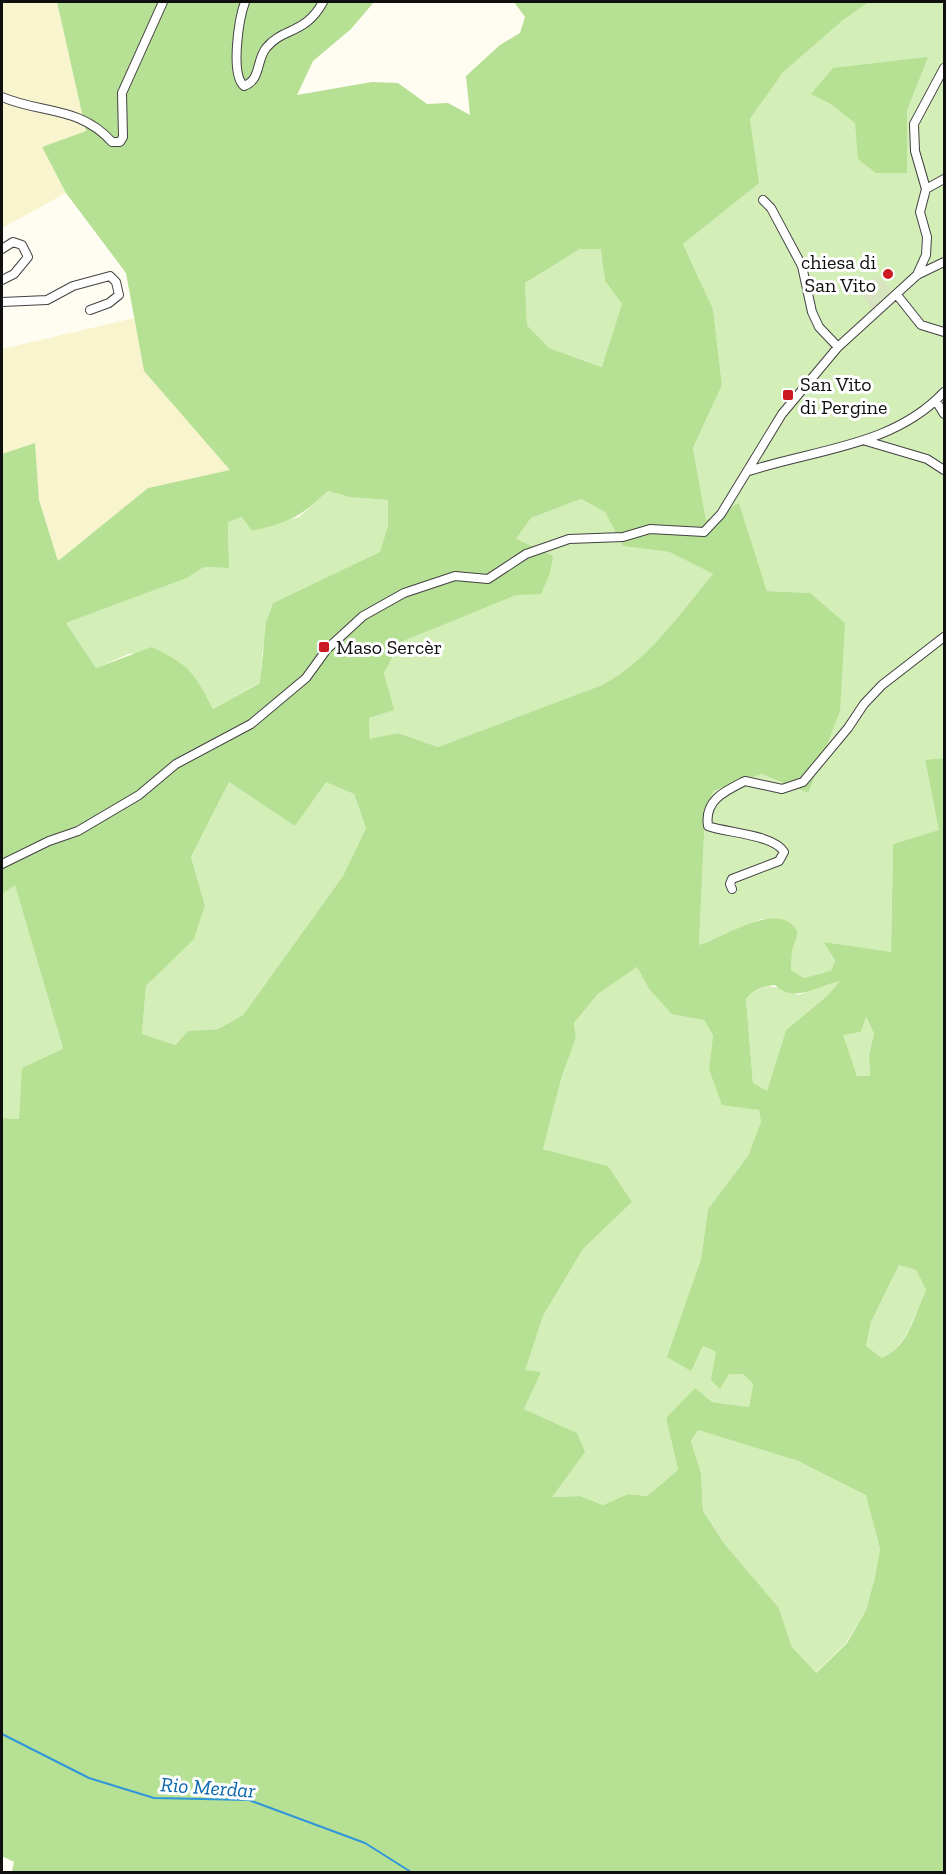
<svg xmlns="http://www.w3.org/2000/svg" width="946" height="1874" font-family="'Zilla Slab',serif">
  <rect width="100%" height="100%" fill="#fffcf1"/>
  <path fill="#f8f4ce" d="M 2,2 L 57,2 L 86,131 L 42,147 L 66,193 L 2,228 Z
    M 134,318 L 144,371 L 231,470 L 148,488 L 58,561 L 39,500 L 35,443 L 2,454 L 2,349 Z"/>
  <path fill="#d3eeb6" d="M 869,2 L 944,2 L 944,758 L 925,761 L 940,830 L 893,844 L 891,953 L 825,942 L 835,962 L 831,972 L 804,978 L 791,970 L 792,951 L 798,933 L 762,919 L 699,946 L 705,816 L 713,791 L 762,774 L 808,793 L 810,593 L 767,591 L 739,503 L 706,520 L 693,448 L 722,385 L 713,309 L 683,244 L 758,183 L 750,119 L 783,71 L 842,21 Z
    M 580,249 L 602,249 L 605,281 L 622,304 L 603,367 L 549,348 L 527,325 L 525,283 Z
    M 328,491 L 349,497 L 388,500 L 388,526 L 381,552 L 273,603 L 262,654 L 261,682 L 213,709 L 131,653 L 96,668 L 66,623 L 187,578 L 204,567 L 229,568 L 228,522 L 242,516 L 252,531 L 299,517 Z
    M 581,499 L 605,512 L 623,546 L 669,552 L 713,574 C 680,613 648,661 602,685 L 438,747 L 398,733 L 370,740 L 369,718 L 393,710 L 384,673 L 401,642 L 516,594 L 516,539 L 531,518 Z
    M 326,781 L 354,794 L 366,828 L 343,876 L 243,1015 L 218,1029 L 188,1031 L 177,1045 L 142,1034 L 146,986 L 194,938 L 205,904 L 191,857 L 229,782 L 295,826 Z
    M 15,884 L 63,1050 L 23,1068 L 19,1119 L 2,1118 L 2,894 Z
    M 637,967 L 649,989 L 672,1013 L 704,1020 L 713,1035 L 709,1069 L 742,1106 L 759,1110 L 761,1122 L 748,1156 L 708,1209 L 701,1259 L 668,1357 L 703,1346 L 716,1352 L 729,1374 L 743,1374 L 753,1384 L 749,1407 L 712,1402 L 695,1389 L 666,1418 L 678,1470 L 647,1496 L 628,1494 L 603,1505 L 580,1496 L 551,1497 L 577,1433 L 524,1409 L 540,1373 L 524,1370 L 543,1316 L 583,1249 L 632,1202 L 608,1166 L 543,1149 L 562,1076 L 576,1038 L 574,1023 L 598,994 Z
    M 841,980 L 827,996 L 786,1030 L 767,1092 L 753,1083 L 746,999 C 763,981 777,986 798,995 Z
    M 865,1016 L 874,1034 L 869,1054 L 870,1076 L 857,1076 L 842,1035 L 861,1032 Z
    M 899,1265 L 916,1270 L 926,1290 C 913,1315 910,1344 882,1358 L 866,1346 L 871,1322 Z
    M 698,1430 L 798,1461 L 866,1494 L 880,1549 L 875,1577 L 866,1610 L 846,1643 L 815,1673 L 792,1647 L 779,1608 L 723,1542 L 703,1509 L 701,1473 L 691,1441 Z"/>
  <path fill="#b6e094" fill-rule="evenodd" d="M 57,2 L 374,2 L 351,29 L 313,61 L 297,95 L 372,82 L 398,83 L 427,104 L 448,103 L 470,115 L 466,76 L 500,45 L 520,33 L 525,17 L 514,2 L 869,2 L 842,21 L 783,72 L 750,119 L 759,183 L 683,244 L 713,309 L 722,385 L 693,448 L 706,520 L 739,503 L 767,591 L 810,593 L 845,623 L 840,711 L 808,793 L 762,774 L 713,791 L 705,816 L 699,945 C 725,938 781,897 798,933 L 792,951 L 791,970 L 804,978 L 831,971 L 835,961 L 824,942 L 891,952 L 893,844 L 939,830 L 925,760 L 944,758 L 944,1872 L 12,1872 L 14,1862 L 2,1856 L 2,1118 L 19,1119 L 22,1068 L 63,1049 L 15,885 L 2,894 L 2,454 L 35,443 L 39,500 L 58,561 L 148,488 L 230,470 L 144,371 L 126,273 L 66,193 L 42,147 L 86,131 ZM 580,249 L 601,249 L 605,281 L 622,304 L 602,367 L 549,348 L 527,325 L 525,283 ZM 328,491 L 349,497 L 388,500 L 388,526 L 380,552 L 273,603 L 266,623 L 260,683 L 213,709 C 193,671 190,666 152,647 L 96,668 L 66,623 L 187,578 L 204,567 L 229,568 L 228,522 L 242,517 L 252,531 C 292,521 297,519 328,491 ZM 581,499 L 605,512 L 623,546 L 669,552 L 713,574 C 680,613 648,661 602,685 L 438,747 L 398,733 L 370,739 L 369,718 L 394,710 L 384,673 L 401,642 L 516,595 L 541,594 L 550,573 L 553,556 L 516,539 L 531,518 ZM 229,782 L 295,826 L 326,782 L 354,794 L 366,828 L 343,876 L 243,1015 L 218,1029 L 188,1031 L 176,1045 L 142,1034 L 146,986 L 194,939 L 205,905 L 191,857 ZM 637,967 L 649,989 L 672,1014 L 704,1020 L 713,1035 L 709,1069 L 722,1105 L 759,1110 L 761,1122 L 748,1156 L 708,1209 L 701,1259 L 667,1357 L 691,1371 L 703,1346 L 716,1352 L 711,1380 L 720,1389 L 729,1374 L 743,1374 L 753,1384 L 749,1407 L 712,1402 L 695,1388 L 666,1418 L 678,1470 L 647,1496 L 628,1494 L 603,1505 L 580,1496 L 552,1497 L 585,1452 L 577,1433 L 524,1409 L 541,1372 L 525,1370 L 543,1316 L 583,1249 L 632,1202 L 608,1166 L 543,1149 L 562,1076 L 576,1038 L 574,1023 L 598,994 ZM 840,981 L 827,996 L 786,1030 L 767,1091 L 753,1083 L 746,999 C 755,989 761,987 775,985 C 794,1004 818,986 840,981 ZM 866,1017 L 874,1034 L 869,1054 L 870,1076 L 857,1076 L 843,1035 L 861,1032 ZM 899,1265 L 916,1270 L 926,1290 C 913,1316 911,1344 882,1358 L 866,1346 L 871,1322 ZM 698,1430 L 798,1461 L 866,1495 L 880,1549 L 875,1577 L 866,1610 L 847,1643 L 816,1673 L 792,1647 L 779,1608 L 723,1542 L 703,1510 L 701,1473 L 691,1441 Z
    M 928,57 L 907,110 L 907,173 L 876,173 L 858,159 L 855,123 L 831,104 L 811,94 L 833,68 Z"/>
  <path fill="#d8e4bf" d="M 876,275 L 892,290 L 872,309 L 860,294 Z"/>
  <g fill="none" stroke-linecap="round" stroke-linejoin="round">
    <path stroke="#3096d9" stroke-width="2" d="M 2,1734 L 89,1778 L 154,1798 L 249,1800 L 365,1843 L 411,1872"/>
    <g stroke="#424242" stroke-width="10">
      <path id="street" d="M 245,2 C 239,18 230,74 244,86 C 261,80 256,61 266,48 C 283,27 305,35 323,2
        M 2,97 C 42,114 80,106 112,142 L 120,142 L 123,137 L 122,93 L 163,2
        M 926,189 L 915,151 L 914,124 L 944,68
        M 926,189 L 944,179
        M 763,200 L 771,208 L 802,266 L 812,312 L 819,327 L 838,347
        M 2,249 L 13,242 L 22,245 L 28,257 L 14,274 L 2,280
        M 917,275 L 926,255 L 927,237 L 920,212 L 926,189
        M 897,295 L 921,325 L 944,332
        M 2,302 L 47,300 L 73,286 L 110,276 L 116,282 L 119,295 L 109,303 L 90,310
        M 936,401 L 944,414
        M 866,441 L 927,459 L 944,470
        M 749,471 C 816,449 894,446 944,392
        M 2,864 L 49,841 L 78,831 L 139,795 L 176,764 L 251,724 L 306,678 L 327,649 L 363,616 L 404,593 L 455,576 L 488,579 L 526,554 L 569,539 L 623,537 L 650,529 L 704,532 L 721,514 L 782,414 L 838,347 L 917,275 L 944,262
        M 732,889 L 730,884 L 732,879 L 779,861 L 784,852 C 773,834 726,833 708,826 C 704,800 725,791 745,781 L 782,789 L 803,782 L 848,728 L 864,704 L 882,685 L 944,637"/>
    </g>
    <use href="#street" stroke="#fff" stroke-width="8"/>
  </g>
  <g fill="#cc1922" stroke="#fff" stroke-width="2">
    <circle cx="888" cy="274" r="6"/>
    <rect x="782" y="389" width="12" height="12" rx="3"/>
    <rect x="318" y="641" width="12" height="12" rx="3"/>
  </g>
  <g text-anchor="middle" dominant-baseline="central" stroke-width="6" stroke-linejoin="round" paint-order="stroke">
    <g font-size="20" fill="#0f0f0f" stroke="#fff" text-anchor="start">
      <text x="876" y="262" text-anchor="end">chiesa di<tspan x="876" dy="23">San Vito</tspan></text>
      <text x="800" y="384">San Vito<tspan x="800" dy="23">di Pergine</tspan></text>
      <text x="336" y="647">Maso Sercèr</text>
    </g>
    <g font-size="21" font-style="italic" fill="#0c67ad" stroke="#fff">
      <text transform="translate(208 1787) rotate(4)">Rio Merdar</text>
    </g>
  </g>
  <rect width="946" height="1874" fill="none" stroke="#0f0f0f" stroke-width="6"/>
</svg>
